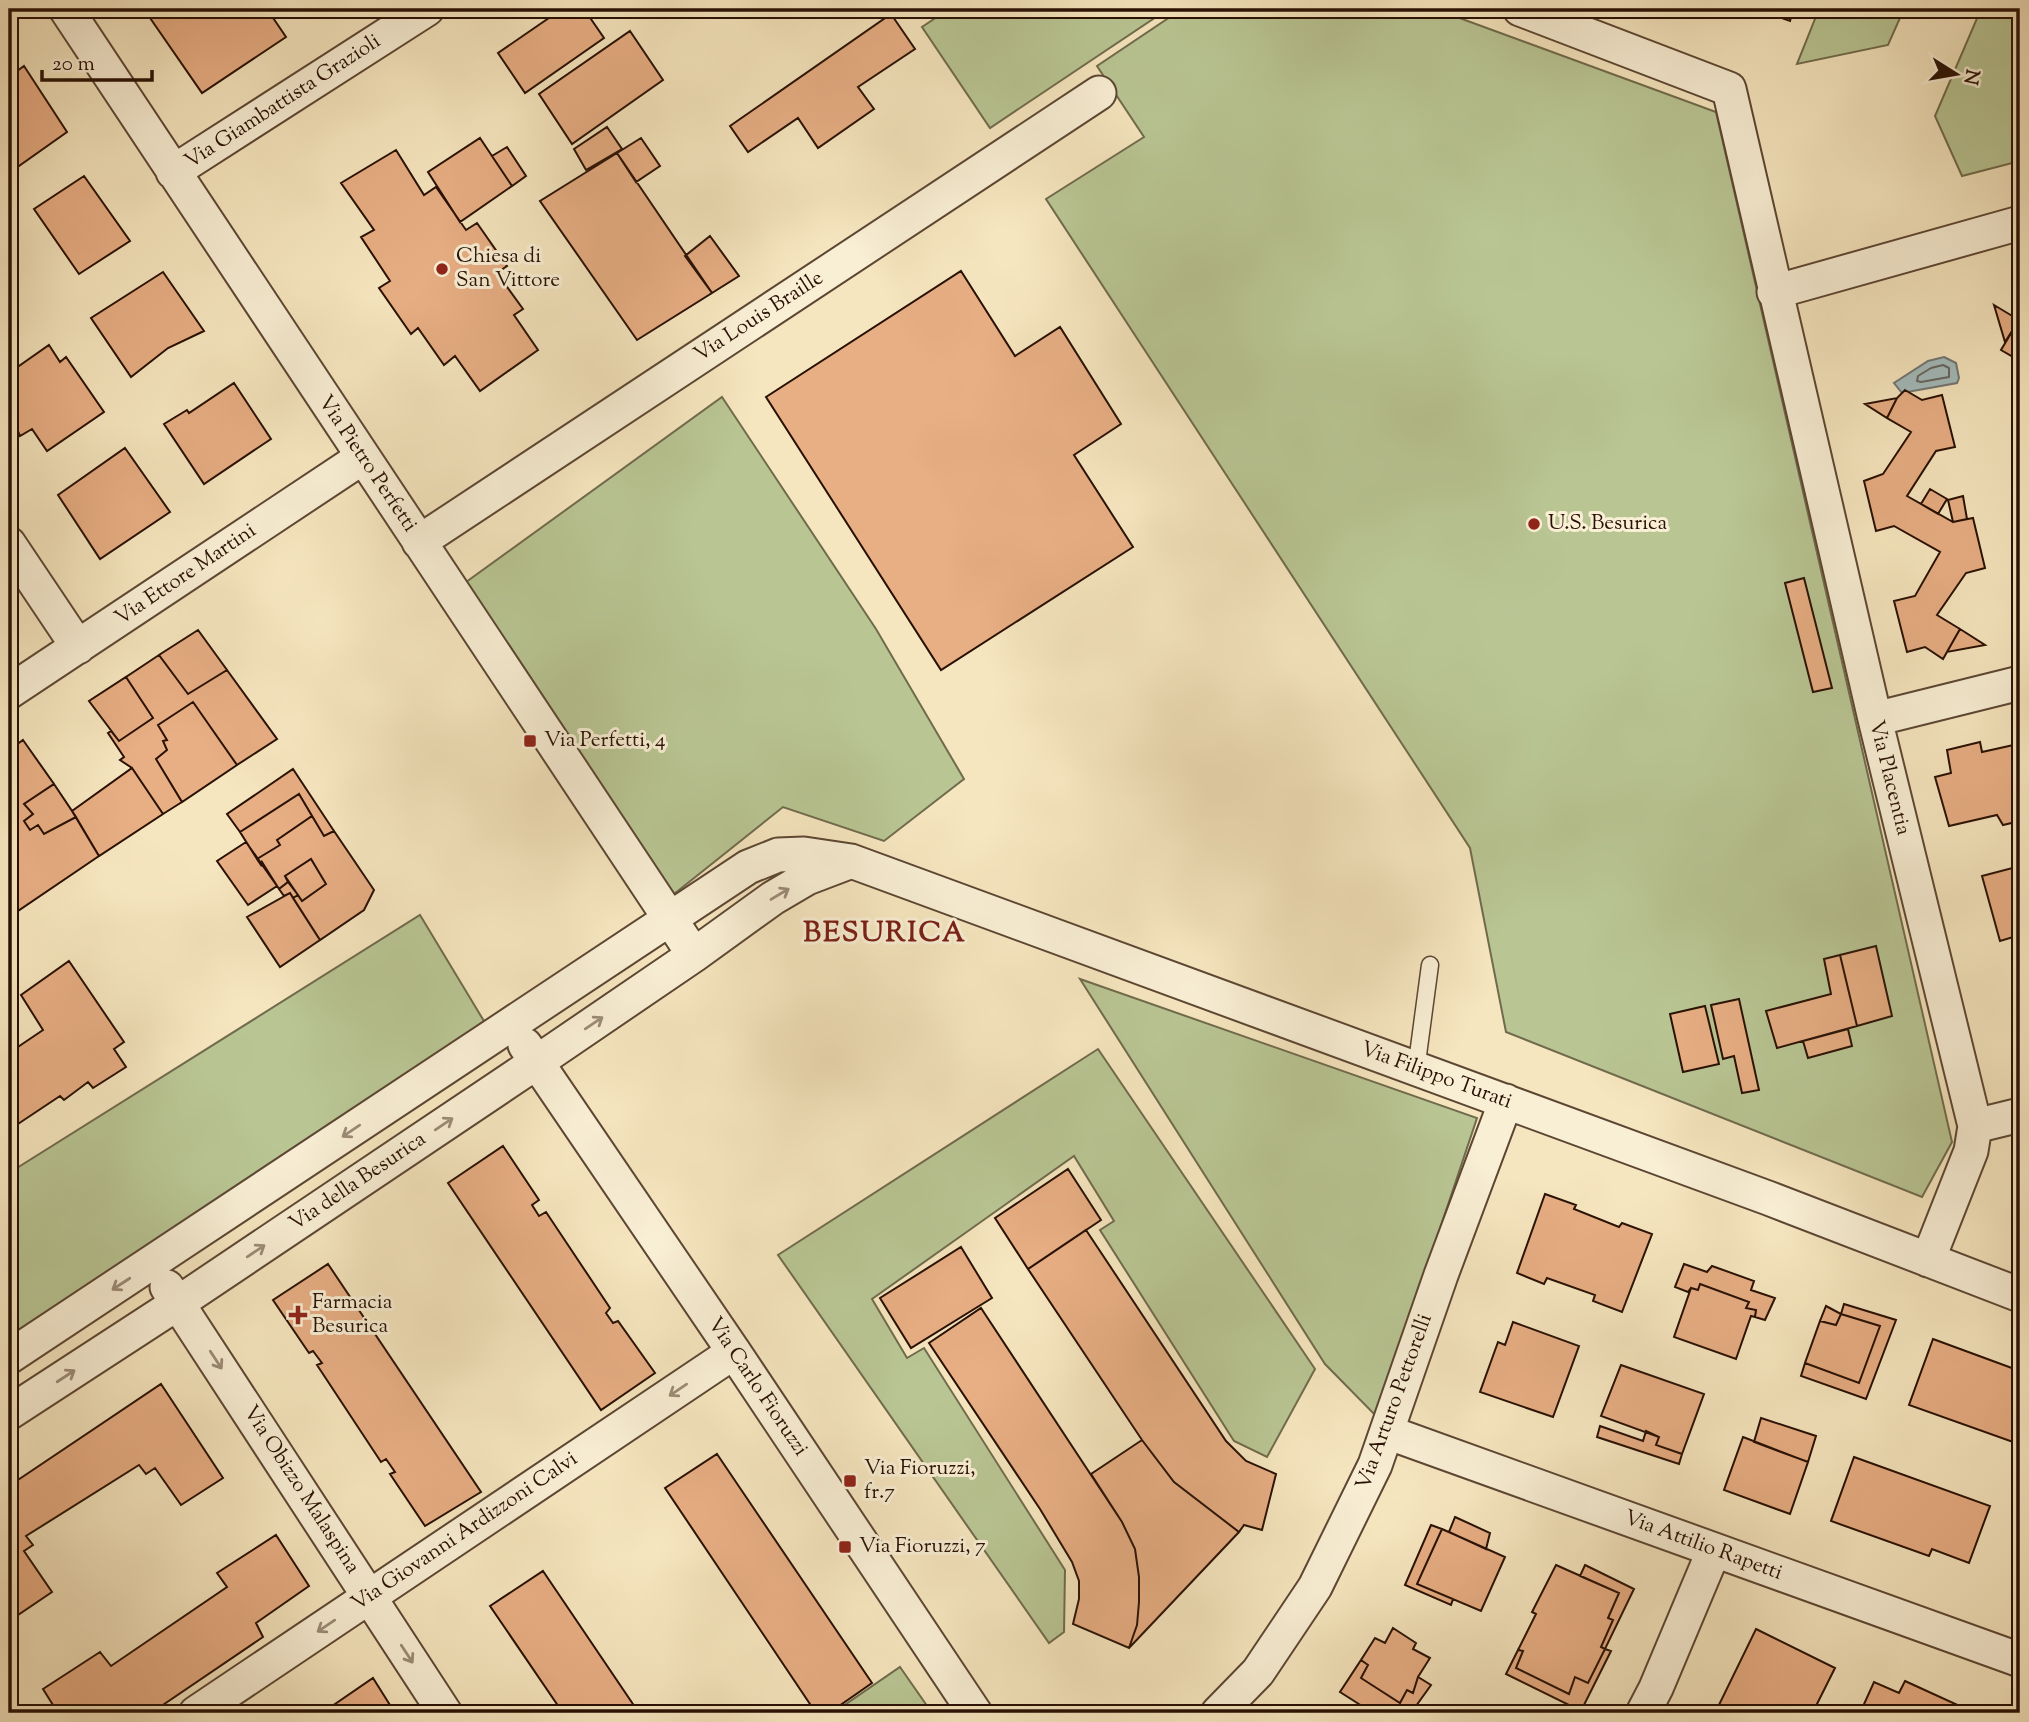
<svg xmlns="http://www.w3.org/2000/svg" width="2029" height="1722" font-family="'Sorts Mill Goudy',serif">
  <rect width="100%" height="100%" fill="#f6e6bf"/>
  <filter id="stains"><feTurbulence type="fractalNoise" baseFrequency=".00286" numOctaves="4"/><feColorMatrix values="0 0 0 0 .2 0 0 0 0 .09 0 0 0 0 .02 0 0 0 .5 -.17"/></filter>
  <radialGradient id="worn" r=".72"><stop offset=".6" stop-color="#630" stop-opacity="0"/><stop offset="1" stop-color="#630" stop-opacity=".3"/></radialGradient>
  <path fill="#b9c694" stroke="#706b4c" stroke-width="2" d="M 949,9 L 1168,9 L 990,128 L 922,27 Z
    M 1182,9 L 1435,9 L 1716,112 L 1952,1142 L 1922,1197 L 1506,1032 L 1470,848 L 1046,199 L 1144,137 L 1097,66 Z
    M 1819,9 L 1904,9 L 1888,45 L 1797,64 Z
    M 1981,9 L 2020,9 L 2020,161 L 1962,176 L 1935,116 Z
    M 722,397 L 876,629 L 964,779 L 884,841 L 783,807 L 669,898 L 462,585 Z
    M 420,915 L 493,1036 L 9,1356 L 9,1173 Z
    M 1080,979 L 1477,1118 L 1377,1417 L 1325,1364 Z
    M 1098,1049 L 1315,1369 L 1267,1457 L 1234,1441 L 1100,1230 L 1114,1221 L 1074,1156 L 872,1299 L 907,1358 L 924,1348 L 1065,1570 L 1064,1632 L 1049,1643 L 778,1255 Z
    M 900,1667 L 932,1713 L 833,1713 Z"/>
  <path fill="#a3bcbd" stroke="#727773" stroke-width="2" d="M 1944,357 L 1956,363 L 1959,378 L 1957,383 L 1902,393 L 1894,383 L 1928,361 Z"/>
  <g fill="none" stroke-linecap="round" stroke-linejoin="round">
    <path stroke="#666660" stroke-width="2" d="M 1943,365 L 1949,368 L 1949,377 L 1921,382 L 1917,381 L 1918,376 L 1931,368 Z"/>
  </g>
  <path fill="#e8ae84" stroke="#281004" stroke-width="2" d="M 157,9 L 267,9 L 286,37 L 202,93 L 148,15 Z
    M 562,9 L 584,9 L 604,38 L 525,93 L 498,53 Z
    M 1756,9 L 1793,9 L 1790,21 Z
    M 891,14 L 915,49 L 858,87 L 874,109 L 818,148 L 798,118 L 748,152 L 730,126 Z
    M 630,31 L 663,80 L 572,144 L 539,94 Z
    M 24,66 L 67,132 L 9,173 L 9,77 Z
    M 607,127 L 622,149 L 586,170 L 574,149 Z
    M 480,138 L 512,186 L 460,222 L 428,172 Z
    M 641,138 L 660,166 L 636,182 L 617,153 Z
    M 507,147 L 526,176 L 512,186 L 492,156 Z
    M 396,150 L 424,195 L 436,187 L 466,230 L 477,223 L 507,266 L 497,273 L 523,309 L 514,315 L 538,350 L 480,391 L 455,356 L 444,365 L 418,328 L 411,334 L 379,288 L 390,281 L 361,237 L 374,230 L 341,183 Z
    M 617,153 L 712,293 L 637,340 L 540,201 Z
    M 84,176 L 130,241 L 79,274 L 34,209 Z
    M 710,236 L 739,276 L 712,293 L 685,256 Z
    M 961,271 L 1015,356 L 1060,327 L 1121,424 L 1074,455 L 1133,547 L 941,670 L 766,397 Z
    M 163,272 L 204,331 L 168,348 L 131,377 L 91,318 Z
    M 1994,305 L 2019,320 L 2005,342 Z
    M 2019,320 L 2020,321 L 2020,371 L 2018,360 L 2001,350 Z
    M 49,345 L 60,362 L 66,357 L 104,412 L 47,451 L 32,429 L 20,436 L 14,421 L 9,417 L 9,373 Z
    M 234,383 L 271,439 L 204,484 L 164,424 L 187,410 L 189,413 Z
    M 1905,390 L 1922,400 L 1942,395 L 1955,447 L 1936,451 L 1907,496 L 1953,522 L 1973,518 L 1985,568 L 1966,573 L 1937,615 L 1960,629 L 1943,659 L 1925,647 L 1907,652 L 1894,601 L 1915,596 L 1940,552 L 1894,526 L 1876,531 L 1864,481 L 1883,474 L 1911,432 L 1887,418 L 1897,398 Z
    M 1897,398 L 1887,418 L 1865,404 Z
    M 125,448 L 170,512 L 100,559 L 58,495 Z
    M 1930,489 L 1947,499 L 1938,514 L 1921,504 Z
    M 1963,496 L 1967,519 L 1953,522 L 1948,500 Z
    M 1804,578 L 1832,688 L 1813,692 L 1785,583 Z
    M 1960,629 L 1985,645 L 1947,652 Z
    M 198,630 L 227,670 L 188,694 L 159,655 Z
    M 159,655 L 188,694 L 227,670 L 277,739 L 237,765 L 193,702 L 158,725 L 167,740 L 163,741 L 167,750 L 156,759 L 182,802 L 163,814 L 132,768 L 120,760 L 124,757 L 108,733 L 111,731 L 119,741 L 153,718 L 126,677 Z
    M 126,677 L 153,718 L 119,741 L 89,701 Z
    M 193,702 L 237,765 L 182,802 L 156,759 L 167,750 L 163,741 L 167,740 L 158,725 Z
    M 23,740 L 54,784 L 24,804 L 33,814 L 24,821 L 30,830 L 38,825 L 44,834 L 76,817 L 99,856 L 9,917 L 9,750 Z
    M 1980,742 L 1982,752 L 2018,744 L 2020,754 L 2020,821 L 2003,825 L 1997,815 L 1949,826 L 1935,777 L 1951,773 L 1947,750 Z
    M 132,768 L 163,814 L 99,856 L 72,811 Z
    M 293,769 L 334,831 L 324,836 L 299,794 L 240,832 L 227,814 Z
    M 54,784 L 76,817 L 44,834 L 38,825 L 30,830 L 24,821 L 33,814 L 24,804 Z
    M 299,794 L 312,816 L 277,840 L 280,845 L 257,859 L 240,832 Z
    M 312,816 L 324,836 L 334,831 L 374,890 L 364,910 L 320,940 L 293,898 L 298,895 L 302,901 L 326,884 L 311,859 L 285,876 L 288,882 L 279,889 L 262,862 L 261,865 L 257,859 L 280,845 L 277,840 Z
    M 246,842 L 277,886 L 248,905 L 217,861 Z
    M 311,859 L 326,884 L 302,901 L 285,876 Z
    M 2020,866 L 2020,935 L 2000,941 L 1982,876 Z
    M 288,882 L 298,895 L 293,898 L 290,893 L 284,896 L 279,889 Z
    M 290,893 L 320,940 L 280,967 L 247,917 Z
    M 1876,946 L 1892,1016 L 1857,1026 L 1840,955 Z
    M 1840,955 L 1857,1026 L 1777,1048 L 1766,1011 L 1831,994 L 1824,959 Z
    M 69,961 L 124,1042 L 114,1049 L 126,1067 L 93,1088 L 88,1082 L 64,1100 L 60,1096 L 9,1130 L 9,1053 L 43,1030 L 21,995 Z
    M 1739,999 L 1759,1090 L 1742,1093 L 1734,1056 L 1723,1059 L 1711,1005 Z
    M 1705,1006 L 1719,1064 L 1683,1072 L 1670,1014 Z
    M 1848,1029 L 1852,1046 L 1808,1058 L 1803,1041 Z
    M 503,1146 L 539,1200 L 532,1205 L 539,1216 L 546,1212 L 610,1308 L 606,1313 L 613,1323 L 618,1321 L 655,1373 L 601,1410 L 448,1183 Z
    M 1068,1169 L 1101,1220 L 1028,1269 L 995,1218 Z
    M 1545,1194 L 1576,1205 L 1574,1209 L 1619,1227 L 1622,1223 L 1652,1234 L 1622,1312 L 1593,1301 L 1595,1295 L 1547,1278 L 1544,1284 L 1517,1273 Z
    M 1086,1230 L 1226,1441 L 1246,1461 L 1276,1474 L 1262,1530 L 1244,1525 L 1239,1532 L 1174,1482 L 1142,1440 L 1028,1269 Z
    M 961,1247 L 992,1298 L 911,1348 L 880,1298 Z
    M 328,1264 L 481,1492 L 425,1526 L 390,1474 L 395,1472 L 386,1459 L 381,1462 L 317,1365 L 322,1363 L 313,1351 L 309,1353 L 273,1300 Z
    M 1684,1264 L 1707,1272 L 1712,1266 L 1754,1281 L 1751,1290 L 1775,1298 L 1765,1320 L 1755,1317 L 1756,1310 L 1746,1308 L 1749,1302 L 1700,1284 L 1698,1290 L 1691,1288 L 1688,1292 L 1675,1287 Z
    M 1700,1284 L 1749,1302 L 1746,1308 L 1756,1310 L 1755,1317 L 1751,1316 L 1736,1359 L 1674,1337 L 1691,1288 L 1698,1290 Z
    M 1844,1304 L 1896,1320 L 1866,1399 L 1801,1376 L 1805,1363 L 1859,1383 L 1880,1326 L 1841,1314 Z
    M 1826,1306 L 1841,1314 L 1836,1325 L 1820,1321 Z
    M 981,1308 L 1122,1522 L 1135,1549 L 1139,1577 L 1139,1602 L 1137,1625 L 1129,1648 L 1073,1624 L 1079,1599 L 1079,1581 L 1072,1562 L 1040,1509 L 929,1343 Z
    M 1841,1314 L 1880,1326 L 1859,1383 L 1805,1363 L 1820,1321 L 1836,1325 Z
    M 1513,1322 L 1579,1346 L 1553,1417 L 1480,1392 L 1498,1342 L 1505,1345 Z
    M 1933,1339 L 2020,1371 L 2020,1424 L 2013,1442 L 1909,1405 Z
    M 1621,1365 L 1704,1394 L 1682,1454 L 1656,1445 L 1659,1437 L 1601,1416 Z
    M 161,1384 L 223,1478 L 181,1505 L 155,1468 L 146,1474 L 139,1465 L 26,1536 L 33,1545 L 24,1551 L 52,1592 L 9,1621 L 9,1486 Z
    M 1761,1418 L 1816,1436 L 1808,1462 L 1754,1442 Z
    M 1600,1426 L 1643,1441 L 1646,1431 L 1659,1437 L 1656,1445 L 1682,1454 L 1679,1464 L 1597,1437 Z
    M 1743,1437 L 1808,1462 L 1790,1514 L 1724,1490 Z
    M 1142,1440 L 1174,1482 L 1239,1532 L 1129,1648 L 1137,1625 L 1139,1602 L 1139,1577 L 1135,1549 L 1122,1522 L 1091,1474 Z
    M 717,1454 L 872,1683 L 829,1713 L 816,1713 L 665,1488 Z
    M 1854,1457 L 1990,1506 L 1969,1563 L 1932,1549 L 1929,1556 L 1831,1521 Z
    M 1455,1517 L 1490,1533 L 1486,1549 L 1449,1532 Z
    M 1431,1525 L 1442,1529 L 1417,1584 L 1453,1599 L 1451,1605 L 1405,1585 Z
    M 1442,1529 L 1505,1557 L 1481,1611 L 1417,1584 Z
    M 276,1535 L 309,1586 L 256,1623 L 263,1637 L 151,1713 L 137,1713 L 132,1706 L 121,1713 L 58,1713 L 43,1689 L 100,1652 L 111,1666 L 227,1587 L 217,1573 Z
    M 1556,1565 L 1619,1593 L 1608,1618 L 1613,1620 L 1601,1647 L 1605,1649 L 1588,1683 L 1575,1677 L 1569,1694 L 1516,1668 L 1523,1651 L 1518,1650 L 1536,1614 L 1532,1612 Z
    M 1585,1565 L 1634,1589 L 1605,1649 L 1601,1647 L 1613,1620 L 1608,1618 L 1619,1593 L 1580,1576 Z
    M 543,1571 L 639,1713 L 563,1713 L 490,1606 Z
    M 1393,1628 L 1416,1643 L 1413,1649 L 1430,1658 L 1418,1677 L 1413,1693 L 1407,1690 L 1400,1703 L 1361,1678 L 1368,1665 L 1361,1660 L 1375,1638 L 1385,1643 Z
    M 1756,1629 L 1835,1668 L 1815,1708 L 1806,1705 L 1802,1713 L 1715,1713 Z
    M 1605,1649 L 1611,1651 L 1581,1711 L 1506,1674 L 1518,1650 L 1523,1651 L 1516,1668 L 1569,1694 L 1575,1677 L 1588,1683 Z
    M 1361,1660 L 1368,1665 L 1361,1678 L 1400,1703 L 1407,1690 L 1413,1693 L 1418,1677 L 1431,1685 L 1416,1706 L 1422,1711 L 1421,1713 L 1373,1713 L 1340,1692 Z
    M 373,1678 L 395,1713 L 322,1713 Z
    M 1905,1681 L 1962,1707 L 1960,1713 L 1860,1713 L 1874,1682 L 1899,1693 Z"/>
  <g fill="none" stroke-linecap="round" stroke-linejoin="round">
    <g stroke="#5c4633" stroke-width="19">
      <path id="lane" d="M 1416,1070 L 1430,965"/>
    </g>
    <g stroke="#5c4633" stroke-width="37">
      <path id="street" d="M 66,9 L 694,955
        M 1520,9 L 1729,89 L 1875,719 L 1975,1126 L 1971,1151 L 1928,1260
        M 173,172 L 427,9
        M 1774,292 L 2020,223
        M 419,542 L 1099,93
        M 9,544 L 78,647
        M 9,692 L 363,457
        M 1875,719 L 2020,683
        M 525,1045 L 734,1352 L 975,1713
        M 1975,1126 L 2020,1115
        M 167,1287 L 445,1713
        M 9,1357 L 748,867 L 778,855 L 804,854 L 851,861 L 1768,1198 L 2020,1295
        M 9,1413 L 178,1303 L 537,1062 L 694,955 L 773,898 L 807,878 L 849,862
        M 1387,1432 L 2020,1660
        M 196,1713 L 734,1352
        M 1218,1713 L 1258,1672 L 1315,1587 L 1375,1465 L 1441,1275 L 1506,1101
        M 1643,1713 L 1656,1688 L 1714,1550"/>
    </g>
    <use href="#lane" stroke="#f9efd5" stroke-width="16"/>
    <use href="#street" stroke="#f9efd5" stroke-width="33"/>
  </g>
  <defs><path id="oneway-shaft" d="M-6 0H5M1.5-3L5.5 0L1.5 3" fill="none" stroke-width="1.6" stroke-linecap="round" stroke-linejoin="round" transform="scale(1.75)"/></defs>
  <g stroke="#9b8b77">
    <use href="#oneway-shaft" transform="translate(780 894) rotate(-31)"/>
    <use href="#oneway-shaft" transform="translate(594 1023) rotate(-34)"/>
    <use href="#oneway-shaft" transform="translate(444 1124) rotate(-34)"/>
    <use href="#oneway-shaft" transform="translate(351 1131) rotate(146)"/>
    <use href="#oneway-shaft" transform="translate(256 1251) rotate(-34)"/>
    <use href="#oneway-shaft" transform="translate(121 1284) rotate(147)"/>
    <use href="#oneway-shaft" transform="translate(216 1360) rotate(57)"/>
    <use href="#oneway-shaft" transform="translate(66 1376) rotate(-33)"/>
    <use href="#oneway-shaft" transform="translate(678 1390) rotate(146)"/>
    <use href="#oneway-shaft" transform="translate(326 1626) rotate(146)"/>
    <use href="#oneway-shaft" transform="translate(407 1654) rotate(57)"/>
  </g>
  <g fill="#8f2418" stroke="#f9efd5" stroke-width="2.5">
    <circle cx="442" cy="269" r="7"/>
    <circle cx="1534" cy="524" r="7"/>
    <rect x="523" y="734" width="14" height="14" rx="3.5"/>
    <path d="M294.5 1304.5h7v7h7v7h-7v7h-7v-7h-7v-7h7z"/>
    <rect x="843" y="1474" width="14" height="14" rx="3.5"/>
    <rect x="838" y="1540" width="14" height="14" rx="3.5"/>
  </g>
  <g text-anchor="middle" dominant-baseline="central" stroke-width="6" stroke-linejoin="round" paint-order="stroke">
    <g font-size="21" fill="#281004" stroke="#f9efd5">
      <text transform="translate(283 102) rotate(-33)">Via Giambattista Grazioli</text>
      <text transform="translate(759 317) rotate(-33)">Via Louis Braille</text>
      <text transform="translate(367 464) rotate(56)">Via Pietro Perfetti</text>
      <text transform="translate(186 575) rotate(-34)">Via Ettore Martini</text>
      <text transform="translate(1889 778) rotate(76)">Via Placentia</text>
      <text transform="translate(1436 1076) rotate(20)">Via Filippo Turati</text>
      <text transform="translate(358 1182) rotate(-34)">Via della Besurica</text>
      <text transform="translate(757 1387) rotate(56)">Via Carlo Fioruzzi</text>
      <text transform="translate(1395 1402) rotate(-70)">Via Arturo Pettorelli</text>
      <text transform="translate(301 1490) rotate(57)">Via Obizzo Malaspina</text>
      <text transform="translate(465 1532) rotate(-34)">Via Giovanni Ardizzoni Calvi</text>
      <text transform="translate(1703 1546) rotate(20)">Via Attilio Rapetti</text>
    </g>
    <g font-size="21" fill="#281004" stroke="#f9efd5" text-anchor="start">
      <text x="456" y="257">Chiesa di<tspan x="456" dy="24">San Vittore</tspan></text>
      <text x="1548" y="524">U.S. Besurica</text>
      <text x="544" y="741">Via Perfetti, 4</text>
      <text x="312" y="1303">Farmacia<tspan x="312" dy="24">Besurica</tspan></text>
      <text x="864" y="1469">Via Fioruzzi,<tspan x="864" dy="24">fr.7</tspan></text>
      <text x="859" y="1547">Via Fioruzzi, 7</text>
    </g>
    <g font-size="28" font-weight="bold" letter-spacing="2" fill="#7a1f14" stroke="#f9efd5">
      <text x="885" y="934">BESURICA</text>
    </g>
  </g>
  <rect width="2029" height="1722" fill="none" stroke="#f6e6bf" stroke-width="35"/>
  <rect x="10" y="10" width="2008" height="1701" fill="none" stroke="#281004" stroke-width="3.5"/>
  <rect x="18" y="18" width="1994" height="1687" fill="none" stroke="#281004" stroke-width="2"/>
  <g transform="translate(1956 74) rotate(101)" stroke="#f9efd5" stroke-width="5" paint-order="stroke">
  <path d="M0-5L12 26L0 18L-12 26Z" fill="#281004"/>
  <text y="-10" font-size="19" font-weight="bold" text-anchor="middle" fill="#281004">N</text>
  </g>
  <path d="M42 70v10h110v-10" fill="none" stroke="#281004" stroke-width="3.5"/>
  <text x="52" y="70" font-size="21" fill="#281004" stroke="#f9efd5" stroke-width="5" paint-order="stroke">20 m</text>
  <rect width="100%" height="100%" filter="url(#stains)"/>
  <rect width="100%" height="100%" fill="url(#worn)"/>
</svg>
